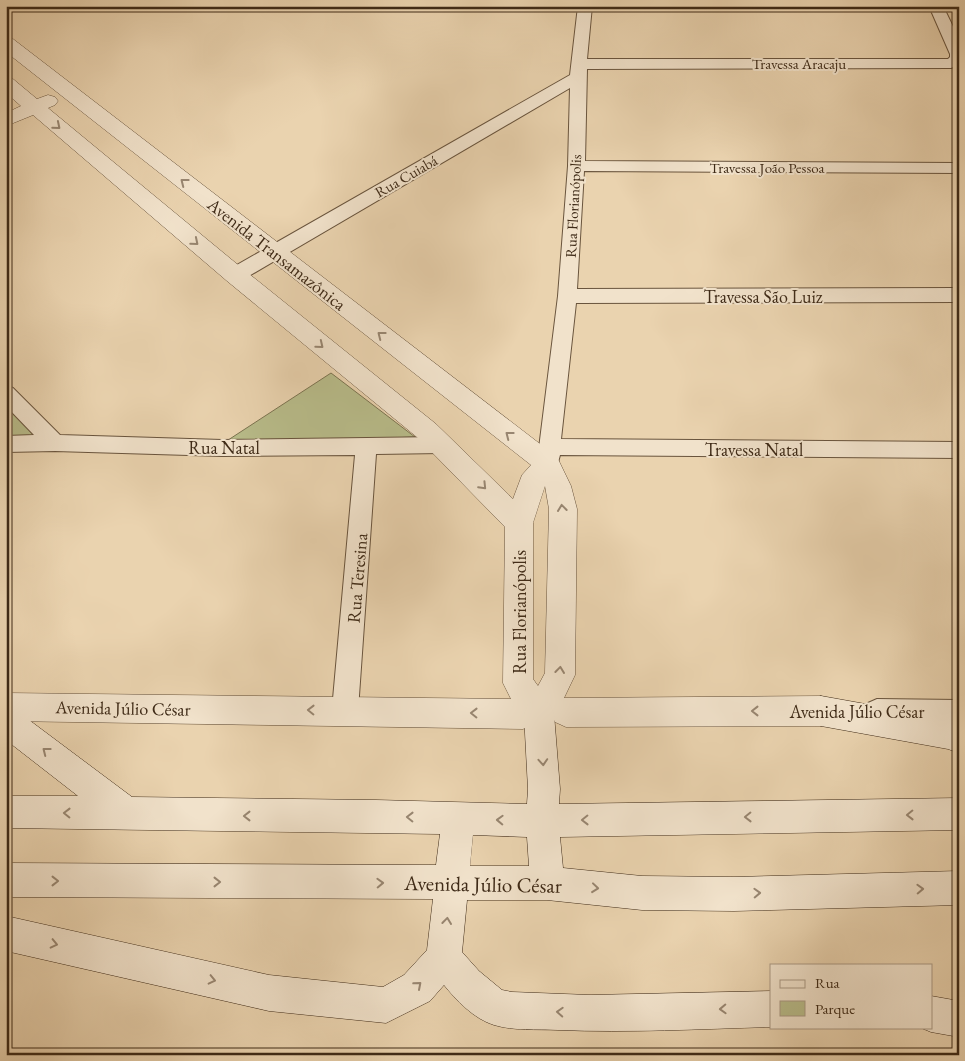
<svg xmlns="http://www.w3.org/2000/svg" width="965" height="1061" font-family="'EB Garamond',serif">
  <rect width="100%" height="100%" fill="#ead3af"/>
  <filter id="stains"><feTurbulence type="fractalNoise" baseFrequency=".004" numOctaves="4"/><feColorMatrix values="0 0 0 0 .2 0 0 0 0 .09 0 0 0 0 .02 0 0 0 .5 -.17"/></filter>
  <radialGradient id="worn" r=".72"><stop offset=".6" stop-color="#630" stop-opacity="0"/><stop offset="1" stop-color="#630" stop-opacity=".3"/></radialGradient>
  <path fill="#b8bc8a" stroke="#7b7350" d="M 331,373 L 415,437 L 222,444 Z
    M 6,395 L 55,445 L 6,445 Z"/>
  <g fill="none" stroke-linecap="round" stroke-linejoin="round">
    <g stroke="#69543d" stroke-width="2">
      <path id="minor" d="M 578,6 L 592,6 L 587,59 L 948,59 L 950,57 L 950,54 L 929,6 L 943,6 L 959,39 L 959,65 L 951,68 L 587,69 L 585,161 L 959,163 L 959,173 L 584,171 L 577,289 L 959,288 L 959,302 L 576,303 L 561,439 L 959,442 L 959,458 L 560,455 L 556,470 L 548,473 L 540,470 L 537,464 L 558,296 L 568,166 L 570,88 L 242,280 L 235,281 L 228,280 L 226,275 L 228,270 L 570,75 Z
        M 6,385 L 13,388 L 60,435 L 222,440 L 442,437 L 449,439 L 453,445 L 449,451 L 442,453 L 376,454 L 358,710 L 354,718 L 345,722 L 336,718 L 332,710 L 355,455 L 222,456 L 55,451 L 6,452 L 6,436 L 34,435 L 6,406 Z
        M 877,699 L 959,700 L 959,724 L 877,723 L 868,719 L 864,711 L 868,703 Z"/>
    </g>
    <g stroke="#69543d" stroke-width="1">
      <path id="tertiary" d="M 6,38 L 13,39 L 557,457 L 571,486 L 577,509 L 575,675 L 564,698 L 821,696 L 832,701 L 836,711 L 832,721 L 821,726 L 566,727 L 555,722 L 553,718 L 550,724 L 539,729 L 531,725 L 523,729 L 6,721 L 6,693 L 511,699 L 503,683 L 505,527 L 418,438 L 227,281 L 33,115 L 6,126 L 6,113 L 21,106 L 6,93 L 6,77 L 13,79 L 37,99 L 48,95 L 55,97 L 58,101 L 55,105 L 48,108 L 243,269 L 436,424 L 513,499 L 522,475 L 531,465 L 6,52 ZM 545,486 L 549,509 L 545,673 L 538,686 L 533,679 L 533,523 Z"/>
    </g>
    <g stroke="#3e2a17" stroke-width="1">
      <path id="secondary" d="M 821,696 L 949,719 L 959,723 L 959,753 L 948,749 L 821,726 L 810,721 L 806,711 L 810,701 Z
        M 539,699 L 550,704 L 554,714 L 560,789 L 559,804 L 959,798 L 959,830 L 560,837 L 563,868 L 642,876 L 734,877 L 959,871 L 959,905 L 734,911 L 642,910 L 547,900 L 467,900 L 462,952 L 479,971 L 502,990 L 512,992 L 590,995 L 771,991 L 771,1027 C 700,1029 629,1033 558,1030 C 537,1029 514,1031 494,1025 C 474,1019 456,1000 444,985 L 430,1001 L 386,1023 L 269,1011 L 6,951 L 6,916 L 269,975 L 383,987 L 404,975 L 427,950 L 433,899 L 6,897 L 6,863 L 436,865 L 440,834 L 6,828 L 6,796 L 78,796 L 6,740 L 6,706 L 17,711 L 132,797 L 376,800 L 527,804 L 528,789 L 524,714 L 528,704 ZM 473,835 L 527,837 L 529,866 L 470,866 Z
        M 931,996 L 959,1001 L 959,1037 L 931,1032 L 919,1027 L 931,1027 Z"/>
    </g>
    <use href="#minor" fill="#f1e2cb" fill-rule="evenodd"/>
    <use href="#tertiary" fill="#f1e2cb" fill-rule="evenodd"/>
    <use href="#secondary" fill="#f1e2cb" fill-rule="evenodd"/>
  </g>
  <defs><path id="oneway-chevron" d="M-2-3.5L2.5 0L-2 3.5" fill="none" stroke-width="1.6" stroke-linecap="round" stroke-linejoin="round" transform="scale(1.25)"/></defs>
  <g stroke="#988671">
    <use href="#oneway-chevron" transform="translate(57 126) rotate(40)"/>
    <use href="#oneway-chevron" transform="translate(184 182) rotate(-142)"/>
    <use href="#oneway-chevron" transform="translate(195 242) rotate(40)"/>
    <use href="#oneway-chevron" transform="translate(381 335) rotate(-142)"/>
    <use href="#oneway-chevron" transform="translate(320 345) rotate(39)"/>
    <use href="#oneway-chevron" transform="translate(509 435) rotate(-142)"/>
    <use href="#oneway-chevron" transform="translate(483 486) rotate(46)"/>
    <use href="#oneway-chevron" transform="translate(562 508) rotate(-97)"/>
    <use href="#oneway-chevron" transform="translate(560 670) rotate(-83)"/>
    <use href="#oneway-chevron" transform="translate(311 710) rotate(-179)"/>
    <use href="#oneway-chevron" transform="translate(755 711) rotate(180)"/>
    <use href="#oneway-chevron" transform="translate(474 713) rotate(-179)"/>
    <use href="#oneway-chevron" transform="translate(46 751) rotate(-142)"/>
    <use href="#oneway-chevron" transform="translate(543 762) rotate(86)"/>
    <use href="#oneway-chevron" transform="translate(67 813) rotate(-179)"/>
    <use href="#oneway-chevron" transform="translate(910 815) rotate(179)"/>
    <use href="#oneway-chevron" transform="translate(247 816) rotate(-180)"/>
    <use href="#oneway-chevron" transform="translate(410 817) rotate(-179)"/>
    <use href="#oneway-chevron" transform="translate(748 817) rotate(179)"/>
    <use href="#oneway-chevron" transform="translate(500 820) rotate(-178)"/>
    <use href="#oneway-chevron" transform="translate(585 820) rotate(179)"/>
    <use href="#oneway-chevron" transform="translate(55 881)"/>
    <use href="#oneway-chevron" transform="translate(217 882)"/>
    <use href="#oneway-chevron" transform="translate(380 883) rotate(-2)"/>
    <use href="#oneway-chevron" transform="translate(595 888) rotate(6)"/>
    <use href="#oneway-chevron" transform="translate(920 889) rotate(-2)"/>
    <use href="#oneway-chevron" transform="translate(757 893) rotate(-2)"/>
    <use href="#oneway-chevron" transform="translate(447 921) rotate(-83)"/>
    <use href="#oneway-chevron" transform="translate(54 944) rotate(13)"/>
    <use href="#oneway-chevron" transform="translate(212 980) rotate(13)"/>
    <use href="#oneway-chevron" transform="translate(418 985) rotate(-41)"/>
    <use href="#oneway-chevron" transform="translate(723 1009) rotate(178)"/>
    <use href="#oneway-chevron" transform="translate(560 1012) rotate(-177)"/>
  </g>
  <g text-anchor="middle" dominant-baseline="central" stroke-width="4" stroke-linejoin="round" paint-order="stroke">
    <g font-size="15" fill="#3e2a17" stroke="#f1e2cb">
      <text x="799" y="63">Travessa Aracaju</text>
      <text x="767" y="167">Travessa João Pessoa</text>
      <text transform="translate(406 176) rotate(-30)">Rua Cuiabá</text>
      <text transform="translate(573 206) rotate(-87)">Rua Florianópolis</text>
    </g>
    <g font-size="18" fill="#3e2a17" stroke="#f1e2cb">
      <text transform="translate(277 254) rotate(38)">Avenida Transamazônica</text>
      <text x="763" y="296">Travessa São Luiz</text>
      <text x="224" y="447">Rua Natal</text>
      <text x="754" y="449">Travessa Natal</text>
      <text transform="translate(357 578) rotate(-85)">Rua Teresina</text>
      <text transform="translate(519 612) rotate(-90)">Rua Florianópolis</text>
      <text transform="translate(123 708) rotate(1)">Avenida Júlio César</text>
      <text x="857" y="711">Avenida Júlio César</text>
    </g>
    <g font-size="21" fill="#3e2a17" stroke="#f1e2cb">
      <text transform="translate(483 884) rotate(1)">Avenida Júlio César</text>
    </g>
  </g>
  <rect width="965" height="1061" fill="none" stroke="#ead3af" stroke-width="25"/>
  <rect x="8" y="8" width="950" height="1046" fill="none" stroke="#3e2a17" stroke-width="2.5"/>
  <rect x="12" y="12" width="940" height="1036" fill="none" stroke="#3e2a17"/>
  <rect x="770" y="964" width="162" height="65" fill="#f1e2cb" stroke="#a99883"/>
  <rect x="780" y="980" width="25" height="8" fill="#f1e2cb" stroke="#a99883"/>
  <text x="815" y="988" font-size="15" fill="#3e2a17">Rua</text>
  <rect x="780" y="1001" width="25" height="15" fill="#b8bc8a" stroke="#a99883"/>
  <text x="815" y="1014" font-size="15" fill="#3e2a17">Parque</text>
  <rect width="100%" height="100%" filter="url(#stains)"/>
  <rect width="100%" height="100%" fill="url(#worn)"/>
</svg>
